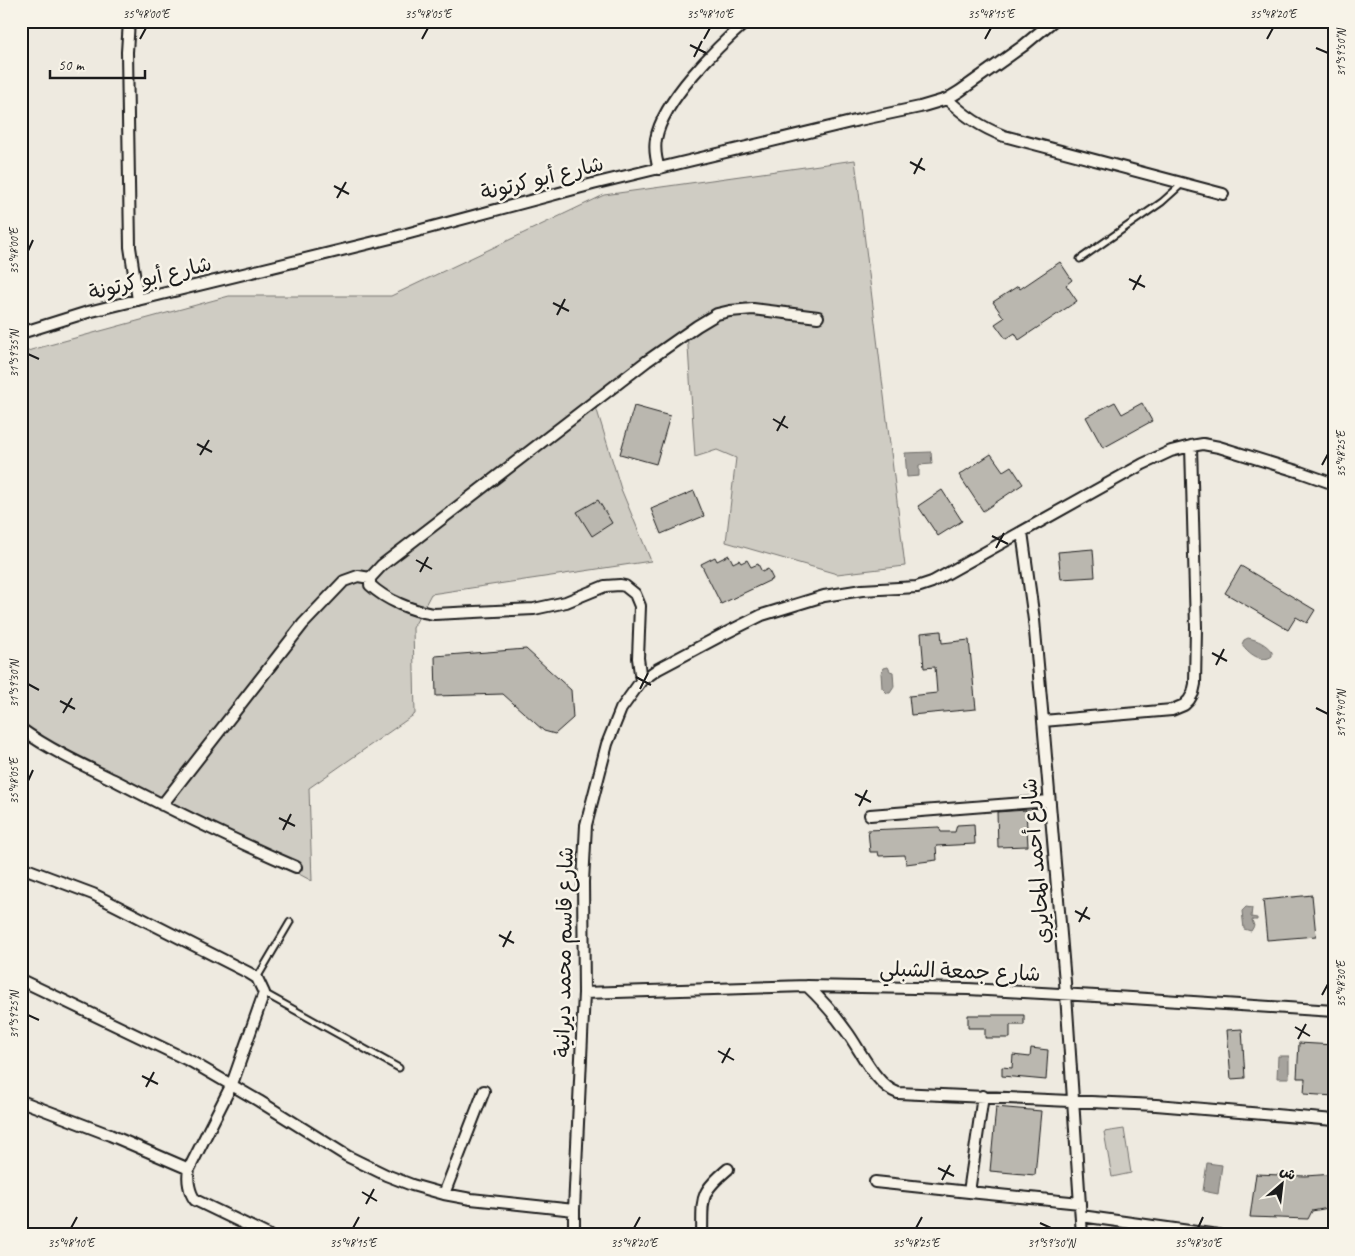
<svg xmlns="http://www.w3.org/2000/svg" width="1355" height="1256" font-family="Caveat,'Playpen Sans Arabic',sans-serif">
  <rect width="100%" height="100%" fill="#eeeae0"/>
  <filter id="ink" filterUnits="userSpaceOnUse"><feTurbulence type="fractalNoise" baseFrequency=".02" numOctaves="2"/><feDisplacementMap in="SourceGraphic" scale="10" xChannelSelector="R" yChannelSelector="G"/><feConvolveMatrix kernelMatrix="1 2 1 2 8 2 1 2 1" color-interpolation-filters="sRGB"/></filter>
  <g filter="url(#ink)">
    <path fill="#cfccc3" stroke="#767470" d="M 855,160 L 905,566 L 837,574 L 726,542 L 736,458 L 717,450 L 695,457 L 687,331 L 596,407 L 621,489 L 651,561 L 431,594 L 413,628 L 415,714 L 309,788 L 312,881 L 21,725 L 21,354 L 31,350 L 229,296 L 391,296 L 604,195 Z
      M 1124,1129 L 1131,1173 L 1112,1177 L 1104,1132 Z"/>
    <path fill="#a6a39d" stroke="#6f6d69" d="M 931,452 L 932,464 L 919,465 L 919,476 L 907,477 L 905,453 Z
      M 1248,638 C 1258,640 1266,644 1272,652 L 1272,656 C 1262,664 1248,653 1242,644 L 1244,640 Z
      M 888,667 L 890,671 L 893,672 L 894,687 L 890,693 L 887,693 L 882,688 L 881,673 L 884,668 Z
      M 1246,907 L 1252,908 L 1251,917 L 1257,918 L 1257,920 L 1252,920 L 1254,926 L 1251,931 L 1244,929 L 1242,911 Z
      M 1278,1056 L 1289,1056 L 1289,1078 L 1277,1078 Z
      M 1207,1163 L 1222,1165 L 1218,1194 L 1203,1191 Z"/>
    <path fill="#bab7af" stroke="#1c1c1c" d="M 1060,262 L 1072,280 L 1066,285 L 1077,301 L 1019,340 L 1015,333 L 1006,339 L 995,324 L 1004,318 L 993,302 L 1018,286 L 1020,289 Z
      M 1115,402 L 1122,414 L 1142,403 L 1152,421 L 1103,448 L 1086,417 Z
      M 634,406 L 670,416 L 656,464 L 620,454 Z
      M 991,454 L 1003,471 L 1011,466 L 1023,484 L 983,511 L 959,475 Z
      M 942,490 L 962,521 L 938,536 L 918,506 Z
      M 694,491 L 704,516 L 661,534 L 651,509 Z
      M 598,500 L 612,523 L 592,536 L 577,512 Z
      M 1093,549 L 1095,577 L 1061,579 L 1058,552 Z
      M 729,555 L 733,563 L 739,560 L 741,563 L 747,560 L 751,567 L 758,564 L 762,572 L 768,569 L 773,579 L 721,604 L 701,564 L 715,557 L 717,561 Z
      M 1241,566 L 1315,610 L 1307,623 L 1296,617 L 1288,630 L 1225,593 Z
      M 941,631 L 942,643 L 969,640 L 976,709 L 911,715 L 909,696 L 937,693 L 935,667 L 924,668 L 921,633 Z
      M 526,649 L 571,690 L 573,718 L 555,734 L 544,731 L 503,694 L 436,696 L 435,656 Z
      M 1026,810 L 1028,846 L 998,847 L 997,812 Z
      M 974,824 L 975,844 L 936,846 L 937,860 L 906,864 L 905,855 L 879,856 L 878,852 L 870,852 L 868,830 L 939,827 L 941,832 L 955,832 L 957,825 Z
      M 1312,895 L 1316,936 L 1267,940 L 1263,900 Z
      M 968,1015 L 1024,1015 L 1024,1025 L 1010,1025 L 1010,1038 L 985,1038 L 985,1028 L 968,1028 Z
      M 1242,1029 L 1245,1078 L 1231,1079 L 1227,1030 Z
      M 1299,1043 L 1334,1045 L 1334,1096 L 1304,1094 L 1305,1078 L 1297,1078 Z
      M 1031,1048 L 1048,1050 L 1046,1080 L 1002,1076 L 1002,1067 L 1012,1068 L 1013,1055 L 1030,1057 Z
      M 996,1107 L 1041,1111 L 1035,1175 L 990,1171 Z
      M 1256,1174 L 1305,1176 L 1334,1174 L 1334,1207 L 1312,1211 L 1308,1219 L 1250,1217 Z"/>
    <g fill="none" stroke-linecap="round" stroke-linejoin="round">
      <g stroke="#1c1c1c" stroke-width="9">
        <path id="lane" d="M 1080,259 L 1162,202 L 1182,184
          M 257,978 L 290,922
          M 264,993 L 399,1068"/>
      </g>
      <g stroke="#1c1c1c" stroke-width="14">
        <path id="street" d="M 129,21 L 127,52 L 130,247 L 138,300
          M 947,99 C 965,116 981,127 1004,136 L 1223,194
          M 659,169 C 656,159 654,150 656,139 C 663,100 717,47 747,21
          M 21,333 L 88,312 L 391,238 L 593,184 L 859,120 L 920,107 L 947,99 L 960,91 L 1023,46 L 1053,21
          M 1022,532 L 1034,620 L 1043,721 L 1066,994 L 1082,1235
          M 641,681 L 638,658 L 640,606 L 635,594 L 625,586 L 620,585 L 605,586 L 566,602 L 534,609 L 434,614 C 412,611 386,600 370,585 L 370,578 L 382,565 L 647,361 L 697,326 L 717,314 L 730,311 L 753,309 L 818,317
          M 1043,721 L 1172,710 L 1184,705 L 1189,700 L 1193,693 L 1195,684 L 1196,627 L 1191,446
          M 21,729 C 50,750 85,766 118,782 C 176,812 235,841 296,867
          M 162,805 L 303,624 L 344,581 L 358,576 L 370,578
          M 870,815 L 1049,801
          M 21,867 L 93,894 L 249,973 L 257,978 L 264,993 L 232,1084 L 189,1169 C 187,1179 189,1192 195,1200 L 268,1235
          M 21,980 L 192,1062 L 259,1101 L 347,1156 L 386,1175 L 412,1185 L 444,1194 L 471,1199 L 574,1210
          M 807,986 C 822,1000 835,1015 847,1032 C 861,1051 876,1086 898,1093 L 1156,1105 L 1334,1120
          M 584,993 L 807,986 L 968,989 L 1132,998 L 1334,1011
          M 21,1101 L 110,1135 L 189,1169
          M 875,1182 L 969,1192 L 983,1096
          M 969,1192 L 1080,1203
          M 444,1194 L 484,1091
          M 1081,1216 L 1218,1235
          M 574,1235 L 574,1210 L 584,993 L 583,882 L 586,825 L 607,744 L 621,709 L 641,681 L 658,669 L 722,635 L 762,615 L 824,596 L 862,590 L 917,587 L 932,582 L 1143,464 L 1171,451 L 1191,446 L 1203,444 L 1219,447 L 1300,472 L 1334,484
          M 702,1235 C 703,1198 698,1194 728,1169"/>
      </g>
      <use href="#lane" stroke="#f7f3e8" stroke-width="5"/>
      <use href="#street" stroke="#f7f3e8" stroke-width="10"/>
    </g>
  </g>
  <path fill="none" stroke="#1c1c1c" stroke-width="2" d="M 140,39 L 146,28M 422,39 L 428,28M 704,39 L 710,28M 985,39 L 991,28M 1267,39 L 1273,28M 690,45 L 706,53M 1316,48 L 1328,53M 694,57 L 702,41M 910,162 L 925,170M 914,174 L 922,158M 334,186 L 349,194M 337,198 L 346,182M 28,251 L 33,240M 1129,279 L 1145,287M 1133,290 L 1141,275M 553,303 L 569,311M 557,315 L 565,299M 28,354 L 39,359M 773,419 L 788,428M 777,431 L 785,416M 197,444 L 212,452M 200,455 L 209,440M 1322,465 L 1328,454M 992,536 L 1008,544M 996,548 L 1004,533M 416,560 L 432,569M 420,572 L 428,557M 1212,653 L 1227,661M 1216,665 L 1224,649M 636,677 L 651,685M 28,684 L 39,690M 640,689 L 648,673M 60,701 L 75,709M 1316,708 L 1328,714M 63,713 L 72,698M 28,781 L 33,770M 855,794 L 871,802M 859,806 L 867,790M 279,818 L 295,826M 283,830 L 291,814M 1075,911 L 1090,919M 1079,922 L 1087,907M 499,935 L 514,943M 503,947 L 511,931M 1322,995 L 1328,984M 28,1015 L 39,1020M 1295,1027 L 1310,1036M 1298,1039 L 1306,1024M 718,1051 L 734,1060M 722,1063 L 730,1048M 142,1076 L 158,1084M 146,1087 L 154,1072M 938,1168 L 954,1176M 942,1180 L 950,1165M 362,1192 L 377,1201M 366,1204 L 374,1189M 1040,1223 L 1051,1228M 71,1228 L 77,1217M 353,1228 L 359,1217M 634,1228 L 640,1217M 916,1228 L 922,1217M 1198,1228 L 1203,1217"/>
  <g text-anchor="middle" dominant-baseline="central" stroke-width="5" stroke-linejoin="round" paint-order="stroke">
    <g font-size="21" fill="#1c1c1c" stroke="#f7f3e8">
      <text transform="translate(542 178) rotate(-14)">شارع أبو كرتونة</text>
      <text transform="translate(150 278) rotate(-14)">شارع أبو كرتونة</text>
      <text transform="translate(1036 861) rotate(-95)">شارع أحمد المحايري</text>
      <text transform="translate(564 952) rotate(-89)">شارع قاسم محمد ديرانية</text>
      <text transform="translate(960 971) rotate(2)">شارع جمعة الشبلي</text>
    </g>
  </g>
  <rect width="1355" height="1256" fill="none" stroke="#f7f3e8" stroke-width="55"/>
  <g transform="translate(1282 1184) rotate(28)" stroke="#f7f3e8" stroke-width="4" paint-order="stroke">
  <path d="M0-4L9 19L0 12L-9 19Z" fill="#1c1c1c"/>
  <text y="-8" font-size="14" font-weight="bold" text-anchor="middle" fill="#1c1c1c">ش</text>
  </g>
  <path d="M50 70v8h95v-8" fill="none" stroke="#1c1c1c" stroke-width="2.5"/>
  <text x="58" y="70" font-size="15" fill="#1c1c1c" stroke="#f7f3e8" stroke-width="4" paint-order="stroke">50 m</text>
  <rect x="28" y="28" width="1300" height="1200" fill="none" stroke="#1c1c1c" stroke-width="2"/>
  <g font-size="12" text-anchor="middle" fill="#1c1c1c">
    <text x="146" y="18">35°48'00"E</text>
    <text x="428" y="18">35°48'05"E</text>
    <text x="710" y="18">35°48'10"E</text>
    <text x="991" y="18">35°48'15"E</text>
    <text x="1273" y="18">35°48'20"E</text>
    <text transform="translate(1341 53) rotate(-90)" y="4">31°59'50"N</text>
    <text transform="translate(14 251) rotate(-90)" y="4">35°48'00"E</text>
    <text transform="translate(14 354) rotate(-90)" y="4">31°59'35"N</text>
    <text transform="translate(1341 454) rotate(-90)" y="4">35°48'25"E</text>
    <text transform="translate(14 684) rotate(-90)" y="4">31°59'30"N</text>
    <text transform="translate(1341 714) rotate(-90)" y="4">31°59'40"N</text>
    <text transform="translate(14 781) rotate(-90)" y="4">35°48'05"E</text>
    <text transform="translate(1341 984) rotate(-90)" y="4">35°48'30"E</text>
    <text transform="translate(14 1015) rotate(-90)" y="4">31°59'25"N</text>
    <text x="71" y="1247">35°48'10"E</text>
    <text x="353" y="1247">35°48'15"E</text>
    <text x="634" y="1247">35°48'20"E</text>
    <text x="916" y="1247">35°48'25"E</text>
    <text x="1051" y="1247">31°59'30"N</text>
    <text x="1198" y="1247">35°48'30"E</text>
  </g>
</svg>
